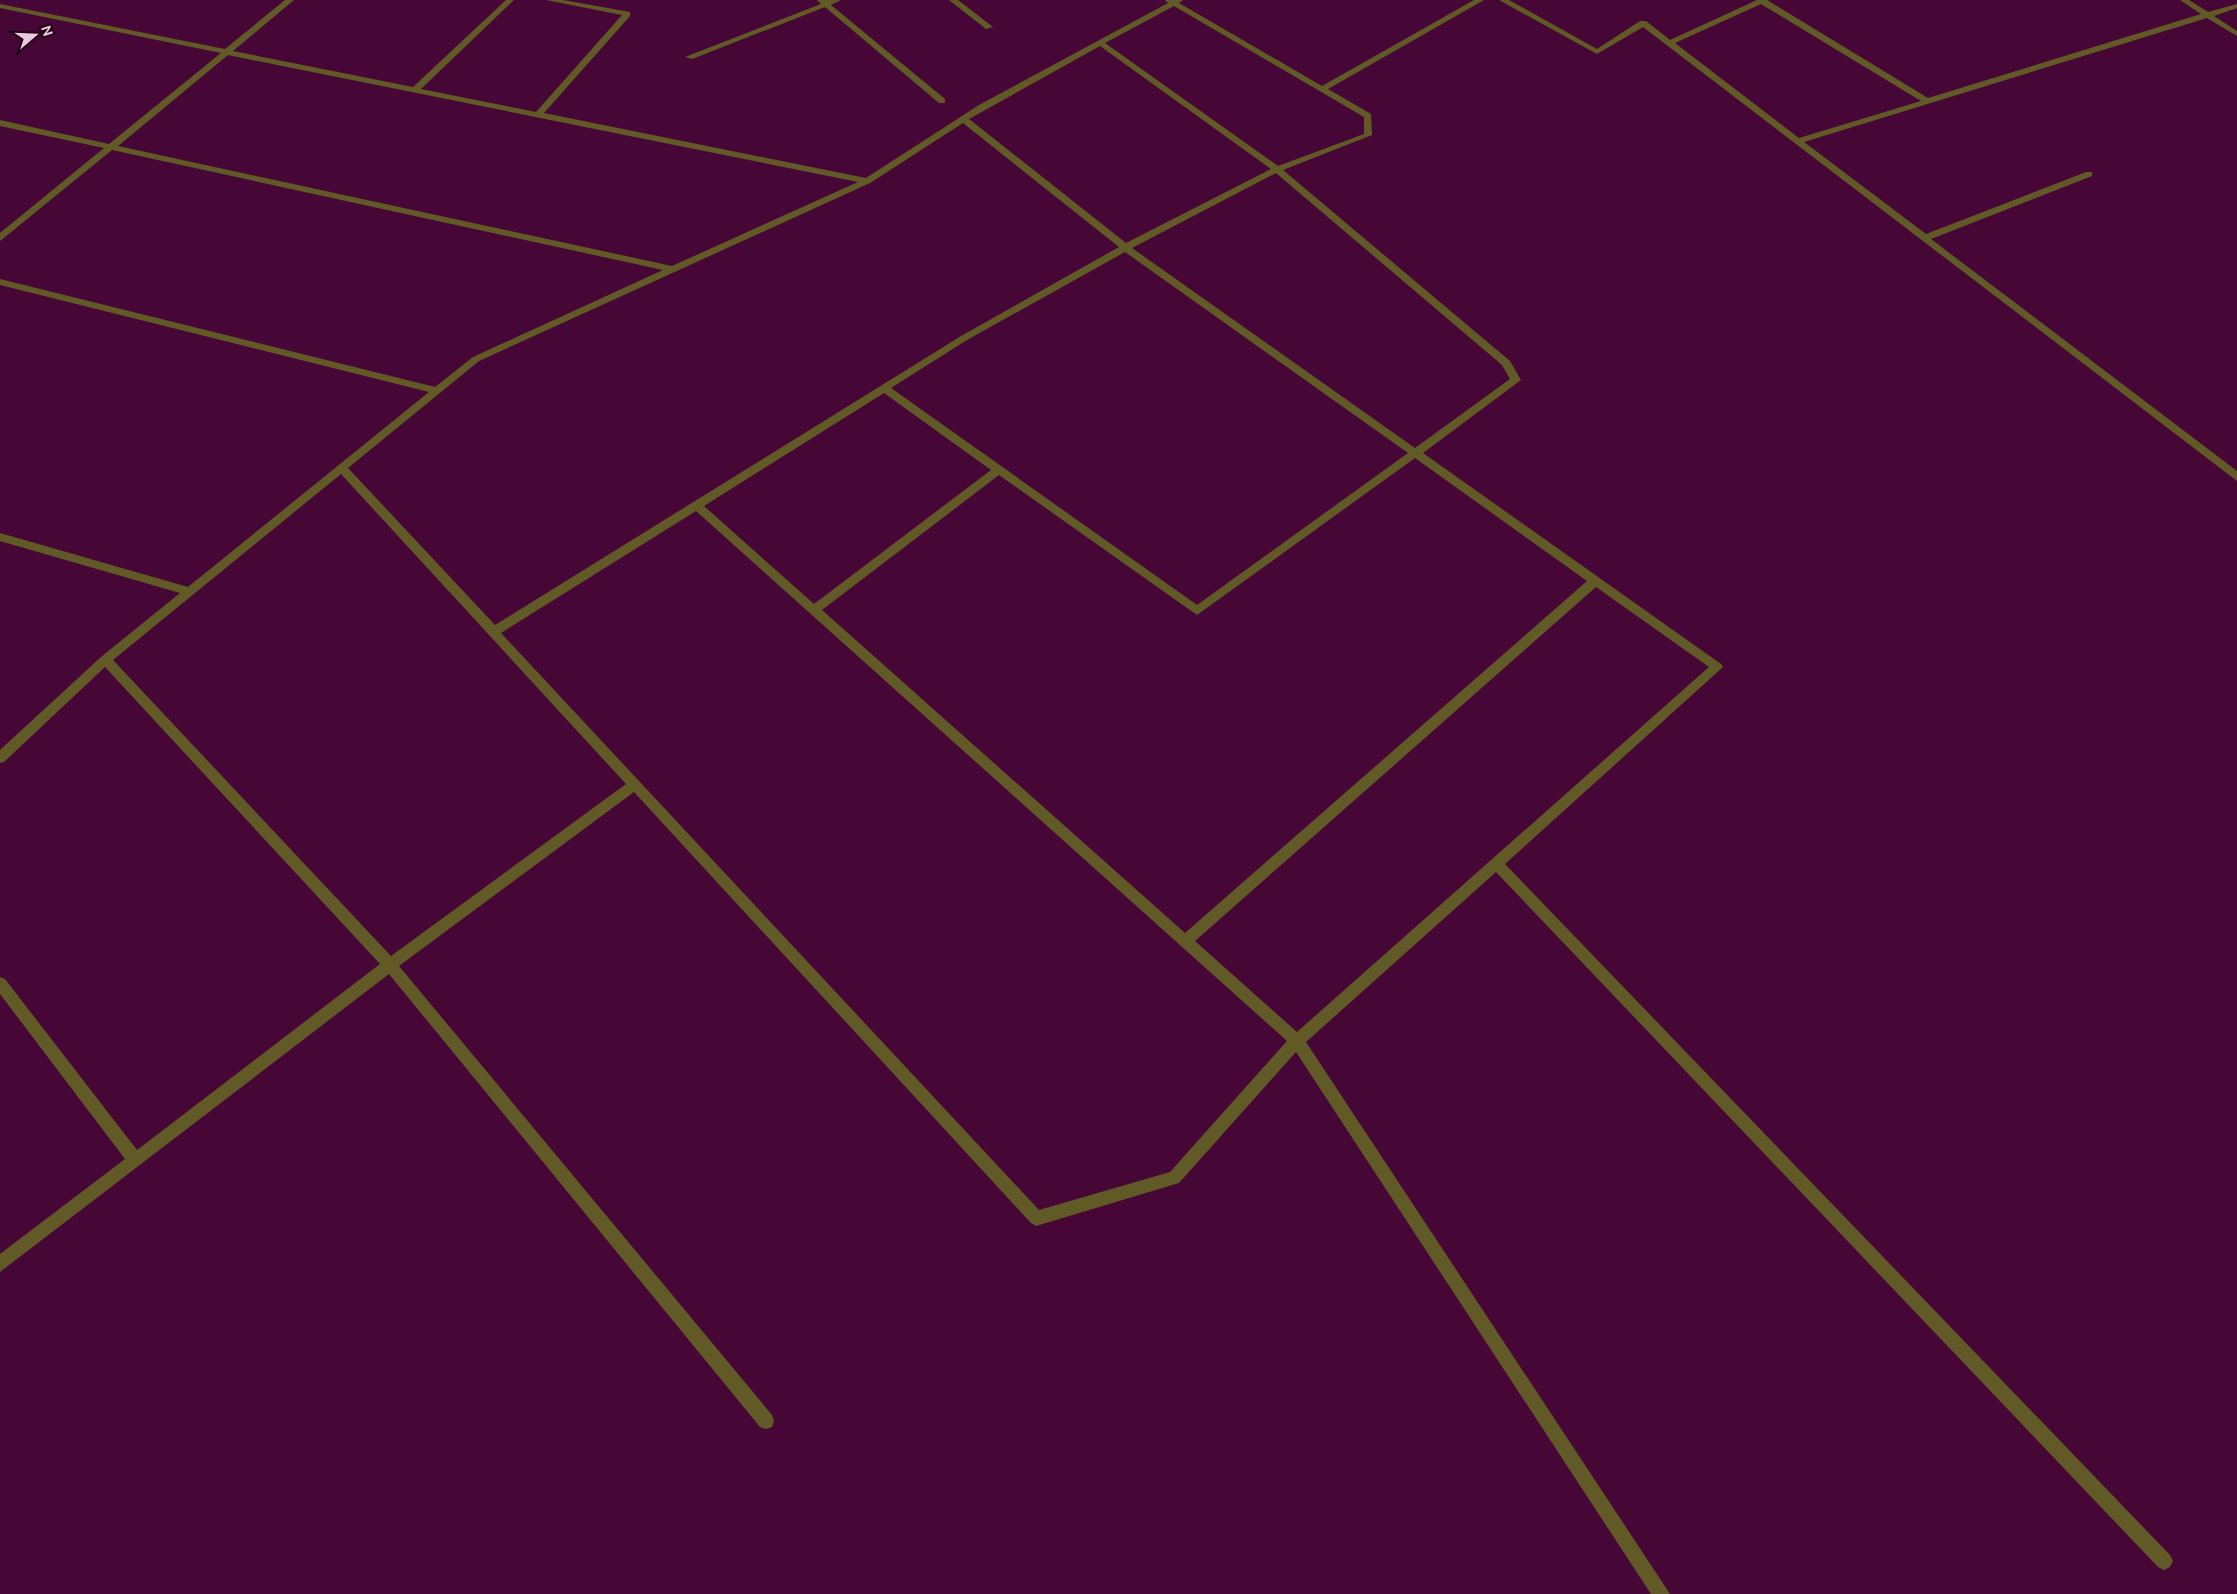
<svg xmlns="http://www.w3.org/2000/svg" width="2237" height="1594" font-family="Ubuntu,sans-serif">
  <rect width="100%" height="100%" fill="#470736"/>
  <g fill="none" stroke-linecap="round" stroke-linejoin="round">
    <path fill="#615a27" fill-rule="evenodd" d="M 285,0 L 294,0 L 233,51 L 413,87 L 506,0 L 514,0 L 421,89 L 536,112 L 622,15 L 546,0 L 563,0 L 630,12 L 630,16 L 544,113 L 866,178 L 979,105 L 1168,3 L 1165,0 L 1183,0 L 1179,3 L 1322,86 L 1474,0 L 1484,0 L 1328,89 L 1371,114 L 1372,135 L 1283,170 L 1510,361 L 1521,380 L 1423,453 L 1721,664 L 1723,667 L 1505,864 L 2170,1555 L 2173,1561 L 2170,1567 L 2164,1570 L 2158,1567 L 1496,872 L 1306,1042 L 1670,1594 L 1651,1594 L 1296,1052 L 1179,1183 L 1036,1226 L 1031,1223 L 634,792 L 399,966 L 772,1415 L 774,1421 L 772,1427 L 766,1429 L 760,1427 L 389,974 L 0,1272 L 0,1254 L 125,1159 L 0,994 L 0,977 L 5,979 L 137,1150 L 380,964 L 105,667 L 4,762 L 0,763 L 0,750 L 101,657 L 180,593 L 0,541 L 0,533 L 188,587 L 429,392 L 0,285 L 0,279 L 435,387 L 473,357 L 663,270 L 112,150 L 0,241 L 0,233 L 104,148 L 0,126 L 0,120 L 109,144 L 221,53 L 0,8 L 0,4 L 225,49 ZM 1174,6 L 1364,117 L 1364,134 L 1278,166 L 1105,43 ZM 1100,46 L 1271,169 L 1126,243 L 969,119 ZM 228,55 L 858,182 L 672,266 L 118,146 ZM 963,123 L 1119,247 L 961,336 L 495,625 L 348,468 L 479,361 L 870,183 ZM 1276,173 L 1502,365 L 1510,379 L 1415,448 L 1132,248 ZM 1125,252 L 1408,453 L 1197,605 L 891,388 L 967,340 ZM 884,393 L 991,470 L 814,604 L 704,506 ZM 1415,458 L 1587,581 L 1185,933 L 822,610 L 999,475 L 1197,615 ZM 341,474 L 626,784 L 391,956 L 113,660 ZM 696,511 L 1287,1041 L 1170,1172 L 1039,1210 L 501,633 ZM 1596,587 L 1709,667 L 1297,1032 L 1195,941 Z
      M 817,0 L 841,0 L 831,5 L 945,99 L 945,103 L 939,103 L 825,7 L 692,59 L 685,57 L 821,4 Z
      M 949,0 L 958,0 L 993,27 L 986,29 Z
      M 1499,0 L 1509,0 L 1597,49 L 1640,21 L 1646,21 L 1670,40 L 1757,0 L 1767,0 L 1928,98 L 2201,14 L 2180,0 L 2189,0 L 2208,12 L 2237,4 L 2237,8 L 2214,16 L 2237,31 L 2237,36 L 2207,18 L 1804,142 L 1926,234 L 2086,172 L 2092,172 L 2092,176 L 1931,239 L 2237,471 L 2237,481 L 1643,27 L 1597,54 ZM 1761,4 L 1921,101 L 1799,138 L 1675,43 Z"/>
  </g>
  <g transform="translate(35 35) rotate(71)" stroke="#1f0517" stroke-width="4" paint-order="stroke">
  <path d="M0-4L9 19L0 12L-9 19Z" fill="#eec7de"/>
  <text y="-8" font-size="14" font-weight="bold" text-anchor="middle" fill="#eec7de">N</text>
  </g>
</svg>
